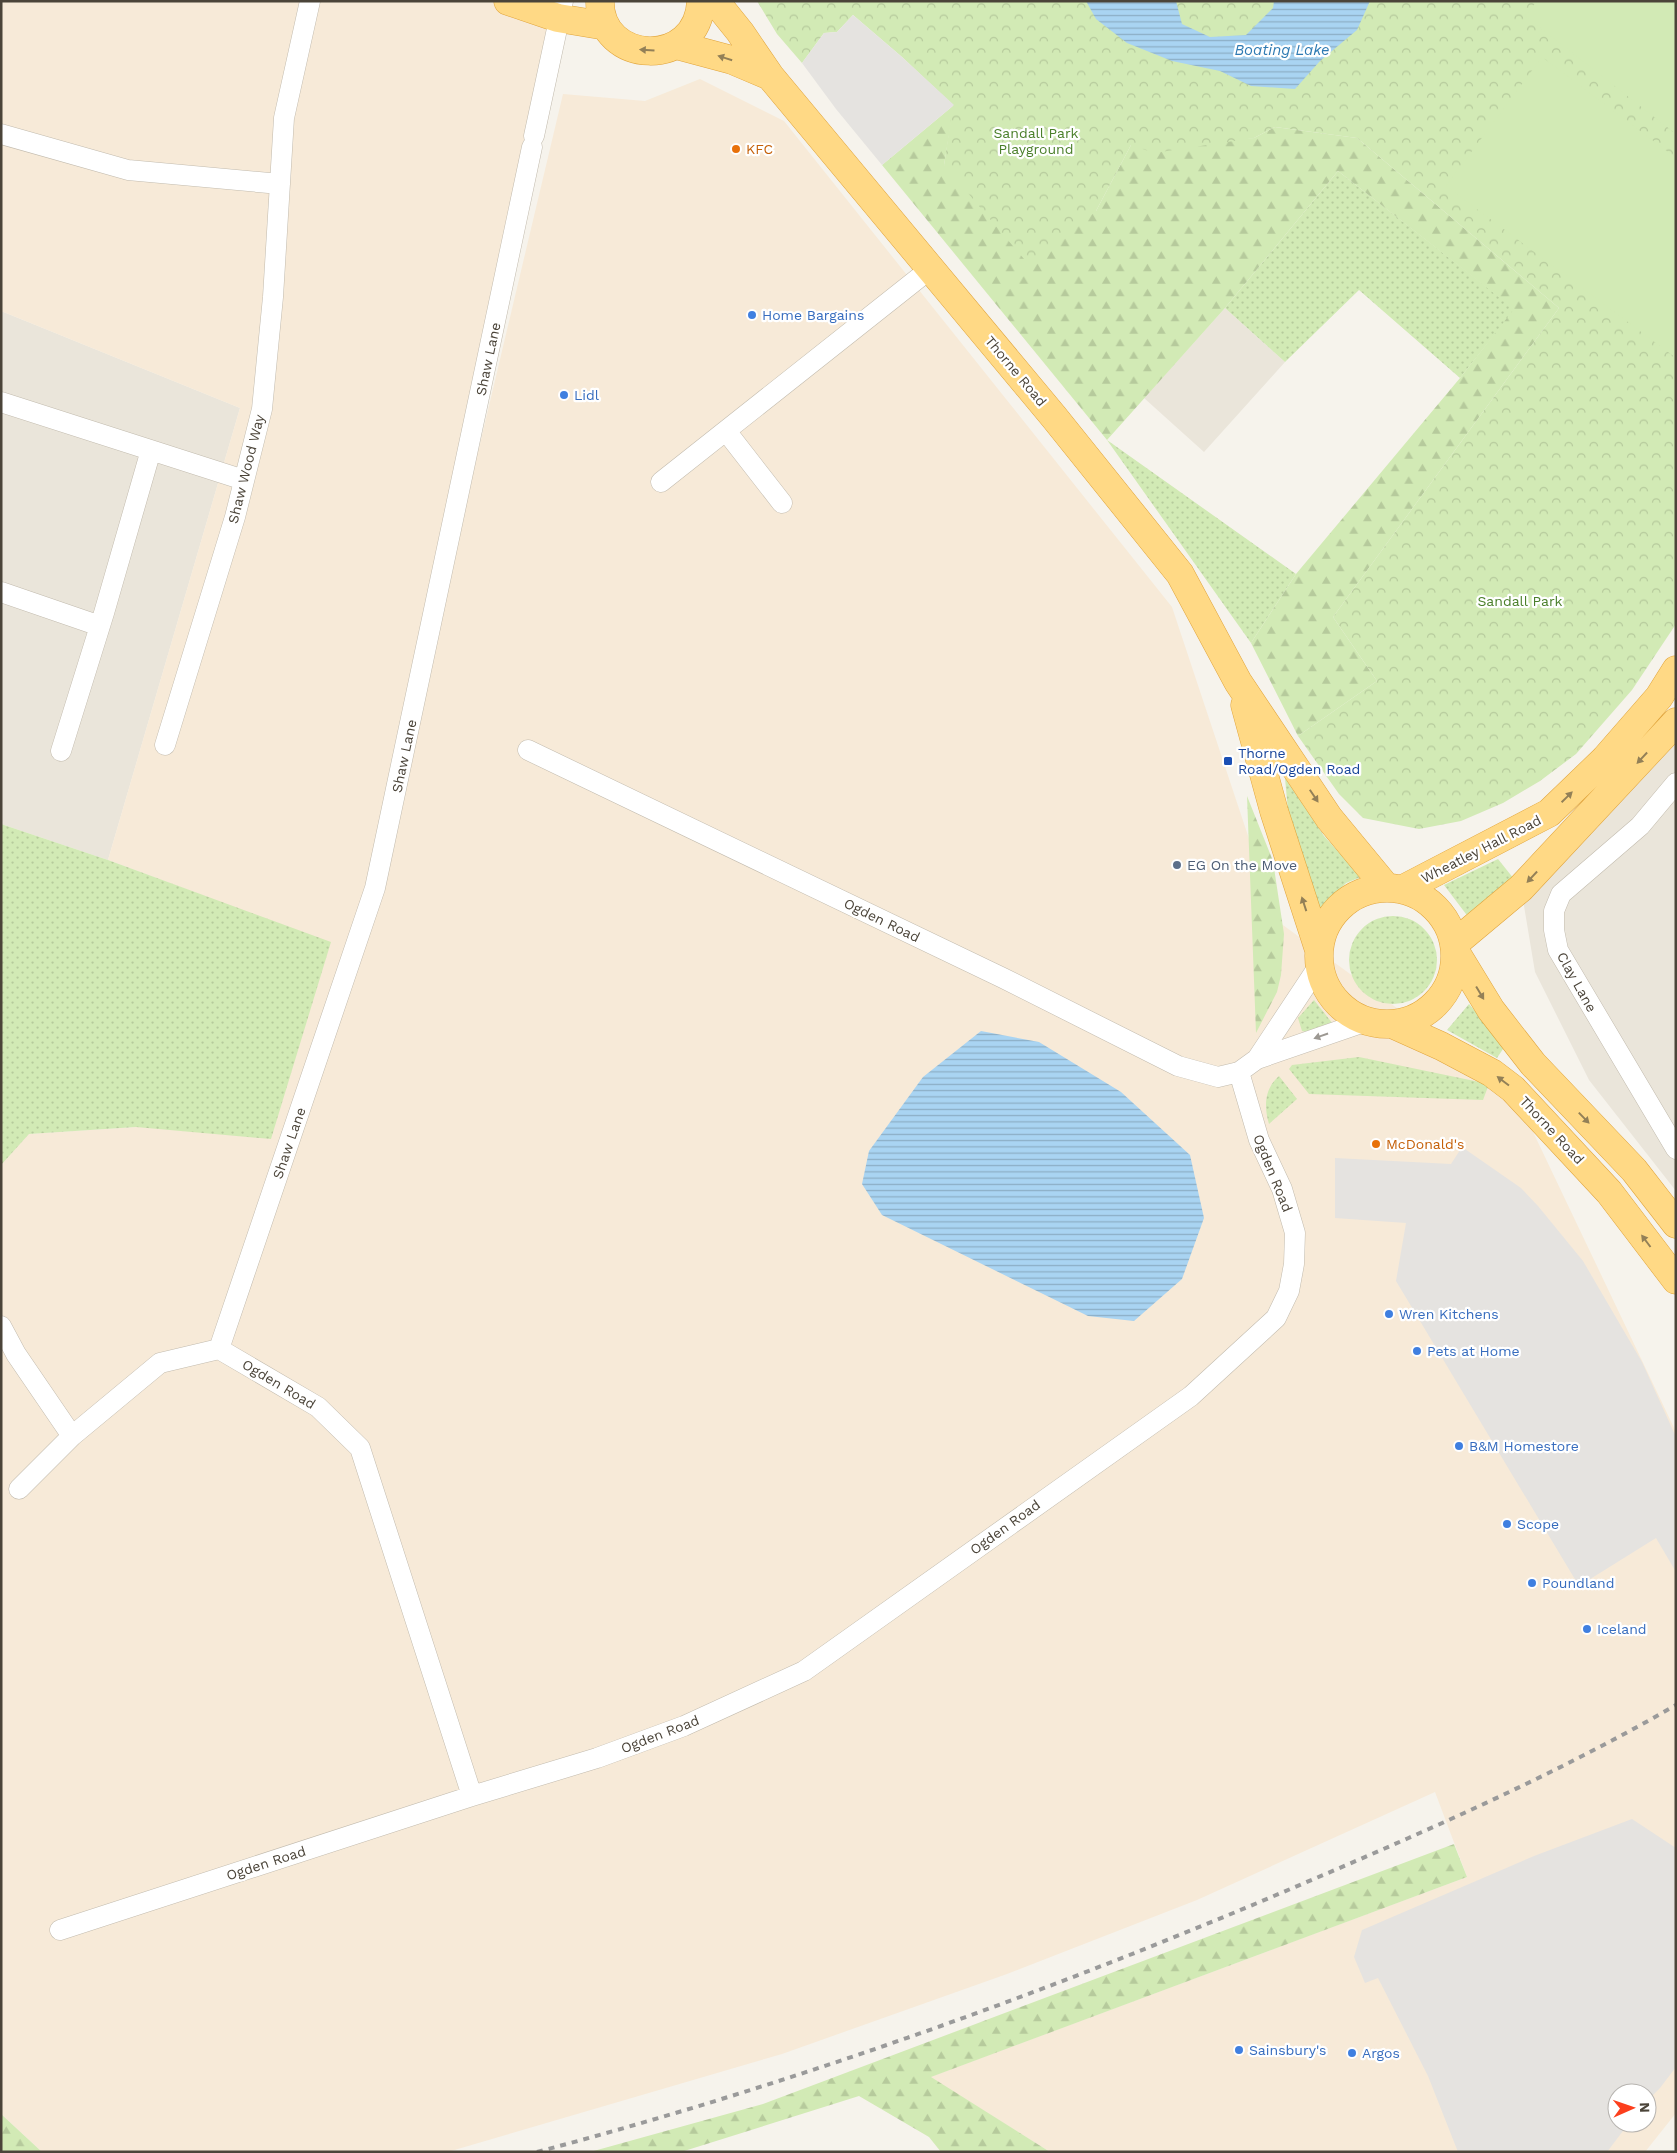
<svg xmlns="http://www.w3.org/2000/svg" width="1677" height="2153" font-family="'Work Sans',sans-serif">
  <defs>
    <pattern id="grass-dots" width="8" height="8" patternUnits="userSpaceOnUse" patternTransform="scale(1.25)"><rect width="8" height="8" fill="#d2eab5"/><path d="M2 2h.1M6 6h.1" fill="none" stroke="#b6ca9c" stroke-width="1.8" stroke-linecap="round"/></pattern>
    <pattern id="forest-firs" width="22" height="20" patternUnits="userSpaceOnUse" patternTransform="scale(1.25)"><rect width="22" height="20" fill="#d2eab5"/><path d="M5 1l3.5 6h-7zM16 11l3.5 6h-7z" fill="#b6ca9c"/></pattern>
    <pattern id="park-crowns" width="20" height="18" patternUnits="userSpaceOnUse" patternTransform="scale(1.25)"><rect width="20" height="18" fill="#d2eab5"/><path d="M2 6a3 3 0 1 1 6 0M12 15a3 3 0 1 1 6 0" fill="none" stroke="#b6ca9c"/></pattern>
    <pattern id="water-rules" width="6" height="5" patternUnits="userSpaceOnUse" patternTransform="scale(1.25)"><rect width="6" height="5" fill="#a9d4f2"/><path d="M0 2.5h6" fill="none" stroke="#8caec5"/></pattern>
  </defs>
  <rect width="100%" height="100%" fill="#f6f3ec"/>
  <path fill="#eae5da" d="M 1225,308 L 1285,362 L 1204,452 L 1144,398 Z
    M 1,311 L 240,408 L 108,860 L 1,824 Z
    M 1676,722 L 1676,1191 L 1589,1080 L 1535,972 L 1521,888 Z"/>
  <path fill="#f7ead8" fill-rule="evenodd" d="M 1,1 L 510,1 L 558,18 L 471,445 L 479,448 L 563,94 L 645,101 L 700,79 L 784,121 L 1172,607 L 1276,920 L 1515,1094 L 1676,1432 L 1676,2113 L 1645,2152 L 1050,2152 L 930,2077 L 1467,1877 L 1435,1792 L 1197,1900 L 1007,1974 L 782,2054 L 451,2151 L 42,2152 L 1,2114 L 1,1165 L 28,1134 L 136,1127 L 330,943 L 108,860 L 240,408 L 1,311 ZM 1617,2093 L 1647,2093 L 1647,2123 L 1617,2123 Z"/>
  <path fill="url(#grass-dots)" d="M 1338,171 L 1515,309 L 1460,378 L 1359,290 L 1285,362 L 1225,308 Z
    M 1107,440 L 1296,574 L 1251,643 Z
    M 1285,778 L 1324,836 L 1361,877 L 1346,883 L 1319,911 L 1290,833 Z
    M 1,824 L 108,860 L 331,942 L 271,1139 L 136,1127 L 29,1134 L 1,1165 Z
    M 1498,859 L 1514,879 L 1469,918 L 1444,885 Z
    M1349 960a44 44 0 1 1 88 0a44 44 0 1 1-88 0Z
    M 1314,1000 L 1333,1024 L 1314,1034 L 1302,1031 L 1298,1018 Z
    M 1469,1004 L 1505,1046 L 1497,1058 L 1447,1030 Z
    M 1359,1057 L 1489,1084 L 1483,1100 L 1309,1094 L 1289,1069 L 1292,1065 Z
    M 1279,1076 L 1297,1099 L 1269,1124 C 1264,1107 1264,1089 1279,1076 Z"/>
  <path fill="url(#forest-firs)" d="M 954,105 L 944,165 L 1096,211 L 1131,145 L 1254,138 L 1275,127 L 1357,138 L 1559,308 L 1333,617 L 1377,681 L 1298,736 L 1251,643 L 1296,574 L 1460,378 L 1514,309 L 1338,171 L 1225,308 L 1107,440 L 882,165 Z
    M 1247,796 L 1273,861 L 1284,934 L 1281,975 L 1277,992 L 1256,1033 Z
    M 1454,1844 L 1467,1877 L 931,2077 L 1050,2152 L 941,2152 L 929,2137 L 859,2096 L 681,2152 L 590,2152 L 763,2104 Z
    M 1,2114 L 42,2152 L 1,2152 Z"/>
  <path fill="url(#park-crowns)" d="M 757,1 L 1676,1 L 1676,624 L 1632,690 L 1576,754 L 1540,781 L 1503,803 L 1461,821 L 1419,829 L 1363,818 L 1339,794 L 1298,736 L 1377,681 L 1333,617 L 1559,308 L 1357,138 L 1275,127 L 1254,138 L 1154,153 L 1131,145 L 1096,211 L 1030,266 L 944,165 L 953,105 L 902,57 L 853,15 L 837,32 L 824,33 L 802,63 L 777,34 Z"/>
  <path fill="#d2eab5" d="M 1537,1 L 1676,1 L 1676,134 L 1525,16 Z
    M 1542,57 L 1676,158 L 1676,358 L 1446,186 Z"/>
  <path fill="#e5e3e0" d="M 853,15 L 902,57 L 954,105 L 882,165 L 836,109 L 802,63 L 824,33 L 837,32 Z
    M 1462,1147 L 1521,1188 L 1538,1206 L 1583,1261 L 1642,1362 L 1676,1437 L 1676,1572 L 1656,1538 L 1579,1586 L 1396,1281 L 1406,1223 L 1335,1218 L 1335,1158 L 1451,1164 Z
    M 1632,1819 L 1676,1848 L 1676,2067 L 1660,2088 L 1647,2101 L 1647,2093 L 1617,2093 L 1617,2123 L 1629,2123 L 1607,2152 L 1458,2152 L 1428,2076 L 1378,1978 L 1365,1983 L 1354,1957 L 1362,1930 L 1534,1856 Z"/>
  <path fill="url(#water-rules)" d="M 1086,1 L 1176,1 L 1182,24 L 1210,37 L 1246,35 L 1273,8 L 1274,1 L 1370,1 L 1357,30 L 1320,61 L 1295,89 L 1251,86 L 1220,71 L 1172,61 L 1127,43 L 1096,19 Z
    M 981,1031 L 1039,1042 L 1121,1092 L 1190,1155 L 1204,1218 L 1182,1279 L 1134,1321 L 1088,1316 L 882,1215 L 862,1184 L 869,1151 L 923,1077 Z"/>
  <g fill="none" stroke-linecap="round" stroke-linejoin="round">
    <g stroke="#c2bbae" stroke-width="21">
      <path id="minor" d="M 1,134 L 128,170 L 280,184
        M 534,136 L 563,1
        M 1,402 L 244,480
        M 726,431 L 782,503
        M 661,482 L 930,269
        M 1,592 L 100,626
        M 165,745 L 235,517 L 262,409 L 273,297 L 284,118 L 310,1
        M 528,750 L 1003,978 L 1178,1066 L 1218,1077 L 1239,1072
        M 61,751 L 104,613 L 151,450
        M 1676,783 L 1640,826 L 1561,894 L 1554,911 L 1554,930 L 1558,950 L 1676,1149
        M 1257,1059 L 1320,964
        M 1,1326 L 16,1354 L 72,1436
        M 219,1349 L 375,888 L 532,147
        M 19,1489 L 72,1436 L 160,1363 L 219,1349 L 318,1407 L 360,1448 L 472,1796
        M 60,1930 L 472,1796 L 597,1758 L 684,1726 L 804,1671 L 1191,1396 L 1276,1318 L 1289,1291 L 1294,1264 L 1295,1233 L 1282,1189 L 1259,1140 L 1239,1072 L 1257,1059 L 1367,1021"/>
    </g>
    <g stroke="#e0a43c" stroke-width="29">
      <path id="trunk" d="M 508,1 L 558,18 L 606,26
        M 600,1 C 599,65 698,70 701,1
        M 715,1 L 740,32 L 770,76 L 1054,417 L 1180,574 L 1238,682 L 1329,818 L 1386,887
        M 676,45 L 732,60 L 770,76
        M 1245,705 L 1274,811 L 1319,950
        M1319 956a68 68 0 1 1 136 0a68 68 0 1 1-136 0Z
        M 1403,889 L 1549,813 L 1605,759 L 1659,697 L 1676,670
        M 1454,944 L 1521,888 L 1676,722
        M 1455,951 L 1491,1010 L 1533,1064 L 1634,1170 L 1676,1224
        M 1392,1024 L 1441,1046 L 1492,1073 L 1513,1089 L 1609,1192 L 1676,1280"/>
    </g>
    <use href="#minor" stroke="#fff" stroke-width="20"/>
    <use href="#trunk" stroke="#ffd985" stroke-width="28"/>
    <path stroke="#9a9a9a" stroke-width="4" stroke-dasharray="6 6" stroke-linecap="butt" d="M 537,2152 C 790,2085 1040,1995 1281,1893 C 1415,1836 1550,1778 1676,1705"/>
  </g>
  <defs><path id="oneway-solid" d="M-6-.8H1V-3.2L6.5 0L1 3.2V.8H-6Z" transform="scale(1.25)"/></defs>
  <g fill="#938057">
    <use href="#oneway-solid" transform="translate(647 50) rotate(-177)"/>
    <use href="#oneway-solid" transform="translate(725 58) rotate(-163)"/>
    <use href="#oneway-solid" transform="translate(1642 758) rotate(133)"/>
    <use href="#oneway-solid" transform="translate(1314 796) rotate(56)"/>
    <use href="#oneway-solid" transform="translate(1567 797) rotate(-44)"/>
    <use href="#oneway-solid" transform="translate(1532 877) rotate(133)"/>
    <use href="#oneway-solid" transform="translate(1304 904) rotate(-108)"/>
    <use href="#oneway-solid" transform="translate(1480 993) rotate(59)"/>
    <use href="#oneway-solid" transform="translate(1503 1081) rotate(-143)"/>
    <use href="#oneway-solid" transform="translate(1584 1118) rotate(46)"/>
    <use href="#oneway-solid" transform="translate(1646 1241) rotate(-127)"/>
  </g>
  <use fill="#9c9892" href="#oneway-solid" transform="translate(1321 1036) rotate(161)"/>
  <g fill="#e8710a" stroke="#fff" stroke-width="2">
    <circle cx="736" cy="149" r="5"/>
    <circle cx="1376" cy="1144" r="5"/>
  </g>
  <g fill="#3f7fe0" stroke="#fff" stroke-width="2">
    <circle cx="752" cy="315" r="5"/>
    <circle cx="564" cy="395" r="5"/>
    <circle cx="1389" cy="1314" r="5"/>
    <circle cx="1417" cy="1351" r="5"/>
    <circle cx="1459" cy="1446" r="5"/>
    <circle cx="1507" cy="1524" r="5"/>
    <circle cx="1532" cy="1583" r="5"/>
    <circle cx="1587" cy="1629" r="5"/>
    <circle cx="1239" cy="2050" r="5"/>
    <circle cx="1352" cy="2053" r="5"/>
  </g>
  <rect fill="#1a4fb4" stroke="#fff" stroke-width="2" x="1223" y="756" width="10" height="10" rx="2.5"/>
  <circle fill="#5c6f8a" stroke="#fff" stroke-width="2" cx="1177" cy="865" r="5"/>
  <g text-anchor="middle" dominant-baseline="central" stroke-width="4.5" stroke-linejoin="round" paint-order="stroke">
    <g font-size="14" fill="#4a7f2a" stroke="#fff">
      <text x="1036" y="133">Sandall Park<tspan x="1036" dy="16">Playground</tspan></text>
      <text x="1520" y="601">Sandall Park</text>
    </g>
    <g font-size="14" fill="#c56008" stroke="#fff" text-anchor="start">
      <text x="746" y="149">KFC</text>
      <text x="1386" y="1144">McDonald's</text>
    </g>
    <g font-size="14" fill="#366cbe" stroke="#fff" text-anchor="start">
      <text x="762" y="315">Home Bargains</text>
      <text x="574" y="395">Lidl</text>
      <text x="1399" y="1314">Wren Kitchens</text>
      <text x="1427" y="1351">Pets at Home</text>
      <text x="1469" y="1446">B&amp;M Homestore</text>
      <text x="1517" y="1524">Scope</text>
      <text x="1542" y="1583">Poundland</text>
      <text x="1597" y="1629">Iceland</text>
      <text x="1249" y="2050">Sainsbury's</text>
      <text x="1362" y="2053">Argos</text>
    </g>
    <g font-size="14" fill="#4b4439" stroke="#fff">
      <text transform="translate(488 359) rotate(-78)">Shaw Lane</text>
      <text transform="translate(1016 371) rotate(50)">Thorne Road</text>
      <text transform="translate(246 469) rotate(-76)">Shaw Wood Way</text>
      <text transform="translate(404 756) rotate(-78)">Shaw Lane</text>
      <text transform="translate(1481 849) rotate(-27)">Wheatley Hall Road</text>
      <text transform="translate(882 920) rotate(26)">Ogden Road</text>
      <text transform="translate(1577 982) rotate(61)">Clay Lane</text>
      <text transform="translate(1552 1130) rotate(47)">Thorne Road</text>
      <text transform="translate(289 1143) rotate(-71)">Shaw Lane</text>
      <text transform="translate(1273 1173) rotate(68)">Ogden Road</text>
      <text transform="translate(279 1384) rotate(31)">Ogden Road</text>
      <text transform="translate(1005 1527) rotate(-36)">Ogden Road</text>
      <text transform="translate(660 1734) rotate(-21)">Ogden Road</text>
      <text transform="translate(266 1863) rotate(-18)">Ogden Road</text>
    </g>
    <g font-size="14" fill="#164399" stroke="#fff" text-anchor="start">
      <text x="1238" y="753">Thorne<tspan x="1238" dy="16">Road/Ogden Road</tspan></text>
    </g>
    <g font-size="14" fill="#4e5e75" stroke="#fff" text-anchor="start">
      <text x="1187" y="865">EG On the Move</text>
    </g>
    <g font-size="15" font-style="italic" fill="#2e7ab2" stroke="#fff">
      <text x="1282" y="50">Boating Lake</text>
    </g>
  </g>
  <rect width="1677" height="2153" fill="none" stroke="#4b4439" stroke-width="5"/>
  <g transform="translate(1632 2108) rotate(88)"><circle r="24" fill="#ffffff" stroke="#b7b4b0"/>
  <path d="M0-4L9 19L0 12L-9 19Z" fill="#fc3f1d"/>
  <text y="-8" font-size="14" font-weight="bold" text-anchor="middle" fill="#4b4439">N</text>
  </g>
</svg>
